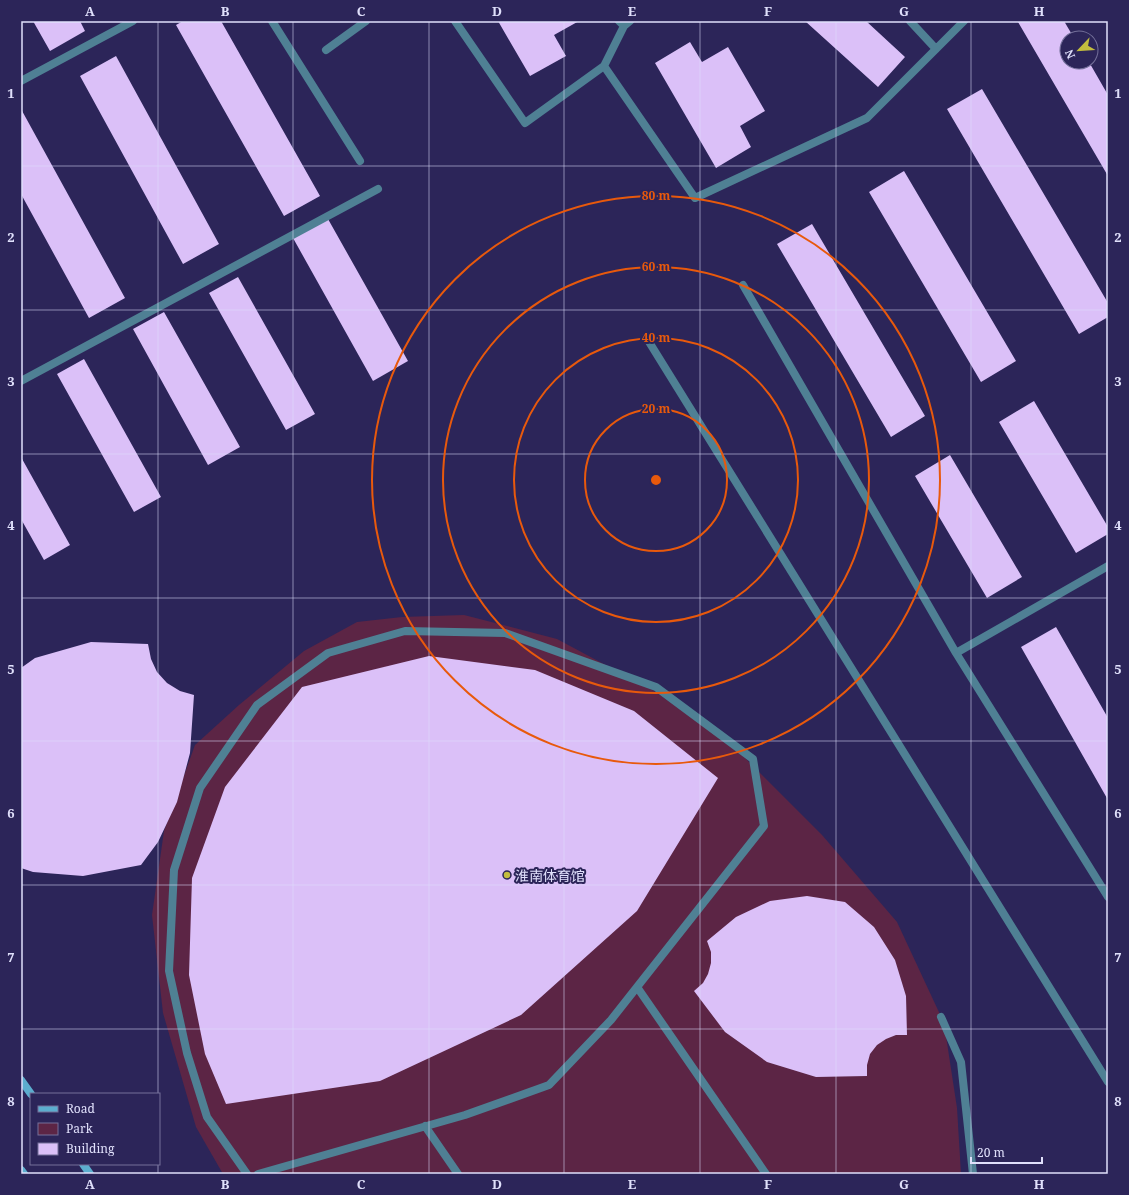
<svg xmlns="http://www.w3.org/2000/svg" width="1129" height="1195" font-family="'Noto Serif','Noto Sans SC',serif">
  <rect width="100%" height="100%" fill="#2c2559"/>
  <path fill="#5c2545" d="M 464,615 L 557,639 L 656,692 L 739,752 L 822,835 L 897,922 L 944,1023 L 957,1108 L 961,1174 L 223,1174 L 196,1127 L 163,1013 L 152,915 L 164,831 L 195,745 L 239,705 L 304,651 L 357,622 L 402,617 Z"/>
  <path fill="#dbc0f8" d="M 33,21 L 80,21 L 85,31 L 50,51 Z
    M 183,21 L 221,21 L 320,196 L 284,216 L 176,25 Z
    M 498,21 L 579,21 L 554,35 L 566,56 L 530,76 Z
    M 805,21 L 866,21 L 905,57 L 878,87 Z
    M 1019,21 L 1064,21 L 1074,38 L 1067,38 L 1067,62 L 1089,62 L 1108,95 L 1108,176 L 1018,22 Z
    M 690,42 L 702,62 L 728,47 L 765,111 L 740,126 L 751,147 L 716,168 L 655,63 Z
    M 116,56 L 219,244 L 183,264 L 80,76 Z
    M 982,89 L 1108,303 L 1108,317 L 1079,334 L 947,109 Z
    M 21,109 L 125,298 L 89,318 L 21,194 Z
    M 904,171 L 1016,361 L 981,382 L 869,192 Z
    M 328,219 L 408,361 L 373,381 L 293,238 Z
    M 812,224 L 925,416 L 891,437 L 777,244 Z
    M 238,277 L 315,414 L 286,430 L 209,293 Z
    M 164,312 L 240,447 L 208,465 L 133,329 Z
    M 84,359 L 161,497 L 134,512 L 57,374 Z
    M 1034,401 L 1108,527 L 1108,534 L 1076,553 L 999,422 Z
    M 950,455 L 1022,577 L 987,598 L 915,476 Z
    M 21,457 L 70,545 L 44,560 L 21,519 Z
    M 1056,627 L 1108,718 L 1108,800 L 1021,647 Z
    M 91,642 L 148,644 L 151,659 L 157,672 L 167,683 L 180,691 L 194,695 L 190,753 L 177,802 L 158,842 L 141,865 L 83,876 L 33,872 L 21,868 L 21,668 L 35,658 Z
    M 429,656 L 535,670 L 634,711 L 718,778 L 637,911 L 521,1015 L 380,1081 L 226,1104 L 205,1054 L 189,975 L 192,878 L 225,787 L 302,687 Z
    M 807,896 L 845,902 L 874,927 L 895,960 L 906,996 L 907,1035 L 896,1035 L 886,1039 L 877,1045 L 870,1054 L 867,1065 L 867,1076 L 816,1077 L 767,1062 L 725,1032 L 694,991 L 703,983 L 708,974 L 711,963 L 711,952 L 707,941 L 736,917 L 770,901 Z"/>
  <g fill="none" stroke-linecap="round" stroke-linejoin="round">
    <path stroke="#4f8094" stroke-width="8" d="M 646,337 L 1108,1082"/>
    <path stroke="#4f8094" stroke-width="8" d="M 272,21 L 360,161
      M 455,21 L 525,123 L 604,66 L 624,26
      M 619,21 L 624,26 L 630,21
      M 910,21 L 936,49
      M 326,50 L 366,21
      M 604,66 L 695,198 L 867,118 L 964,21
      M 21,81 L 133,21
      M 743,285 L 956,653 L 1108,897
      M 21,381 L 378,189
      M 956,653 L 1108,566
      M 637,987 L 766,1174
      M 941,1017 L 961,1062 L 973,1174
      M 425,1126 L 458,1174
      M 247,1174 L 207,1117 L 187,1053 L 169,971 L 174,870 L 200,788 L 257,705 L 328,653 L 405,631 L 505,633 L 656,687 L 753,759 L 764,826 L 611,1020 L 549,1085 L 465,1115 L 258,1174"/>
    <path stroke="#5cadce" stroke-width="8" d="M 21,1080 L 31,1094
      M 83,1164 L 90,1174
      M 21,1170 L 24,1174"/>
  </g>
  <path fill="none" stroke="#e0e0fb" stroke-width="1" stroke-opacity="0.55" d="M 158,21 L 158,1094M 293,21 L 293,1174M 429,21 L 429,1174M 564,21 L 564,1174M 700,21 L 700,1174M 836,21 L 836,1174M 971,21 L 971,1174M 21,166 L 1108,166M 21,310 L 1108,310M 21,454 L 1108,454M 21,598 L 1108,598M 21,741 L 1108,741M 21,885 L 1108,885M 21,1029 L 1108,1029M 158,1164 L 158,1174"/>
  <g fill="none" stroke="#e8590c" stroke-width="2">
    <circle cx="656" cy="480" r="71"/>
    <circle cx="656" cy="480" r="142"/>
    <circle cx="656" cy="480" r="213"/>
    <circle cx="656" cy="480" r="284"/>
  </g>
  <circle fill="#c3bd3e" stroke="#2c2559" stroke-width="1.5" cx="507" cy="875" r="4"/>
  <g text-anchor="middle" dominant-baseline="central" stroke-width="4" stroke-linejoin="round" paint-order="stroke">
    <g font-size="14" fill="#e0e0fb" stroke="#2c2559" text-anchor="start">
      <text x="515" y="875">淮南体育馆</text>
    </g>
  </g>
  <circle cx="656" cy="480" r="6" fill="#e8590c" stroke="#2c2559" stroke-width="2"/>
  <g font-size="12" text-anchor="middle" font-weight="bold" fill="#e8590c" stroke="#2c2559" stroke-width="4" stroke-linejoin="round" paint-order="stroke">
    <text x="656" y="200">80 m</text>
    <text x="656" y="271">60 m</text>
    <text x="656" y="342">40 m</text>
    <text x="656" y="413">20 m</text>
  </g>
  <rect width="1129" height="1195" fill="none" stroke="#2c2559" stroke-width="44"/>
  <rect x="30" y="1093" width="130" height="72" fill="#2c2559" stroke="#74709a"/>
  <rect x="38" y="1106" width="20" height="6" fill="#5cadce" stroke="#74709a"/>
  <text x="66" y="1113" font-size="12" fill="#e0e0fb">Road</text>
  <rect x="38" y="1123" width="20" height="12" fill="#5c2545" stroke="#74709a"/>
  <text x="66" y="1133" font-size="12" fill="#e0e0fb">Park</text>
  <rect x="38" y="1143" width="20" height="12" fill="#dbc0f8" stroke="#74709a"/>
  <text x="66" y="1153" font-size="12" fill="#e0e0fb">Building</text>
  <g transform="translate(1079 50) rotate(245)"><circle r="19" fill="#2c2559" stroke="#74709a"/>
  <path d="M0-3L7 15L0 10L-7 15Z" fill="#c3bd3e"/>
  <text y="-6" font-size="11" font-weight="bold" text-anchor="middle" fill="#e0e0fb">N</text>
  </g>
  <path d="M971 1157v6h71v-6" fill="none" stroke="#e0e0fb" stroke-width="2"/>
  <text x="977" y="1157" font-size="12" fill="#e0e0fb" stroke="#2c2559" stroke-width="3" paint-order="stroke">20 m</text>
  <rect x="22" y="22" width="1085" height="1151" fill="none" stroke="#e0e0fb" stroke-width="1.5"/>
  <g font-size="13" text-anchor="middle" font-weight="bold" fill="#e0e0fb">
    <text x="90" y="16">A</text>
    <text x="225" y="16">B</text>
    <text x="361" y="16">C</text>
    <text x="497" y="16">D</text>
    <text x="632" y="16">E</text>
    <text x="768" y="16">F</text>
    <text x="904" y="16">G</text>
    <text x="1039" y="16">H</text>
    <text x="11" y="98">1</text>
    <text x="1118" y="98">1</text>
    <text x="11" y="242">2</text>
    <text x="1118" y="242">2</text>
    <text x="11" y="386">3</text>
    <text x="1118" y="386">3</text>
    <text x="11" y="530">4</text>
    <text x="1118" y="530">4</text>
    <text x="11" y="674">5</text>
    <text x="1118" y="674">5</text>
    <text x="11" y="818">6</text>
    <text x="1118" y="818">6</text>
    <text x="11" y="962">7</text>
    <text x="1118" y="962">7</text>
    <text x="11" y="1106">8</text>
    <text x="1118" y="1106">8</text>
    <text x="90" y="1189">A</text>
    <text x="225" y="1189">B</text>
    <text x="361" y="1189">C</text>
    <text x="497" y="1189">D</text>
    <text x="632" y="1189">E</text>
    <text x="768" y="1189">F</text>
    <text x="904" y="1189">G</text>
    <text x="1039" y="1189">H</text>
  </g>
</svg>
